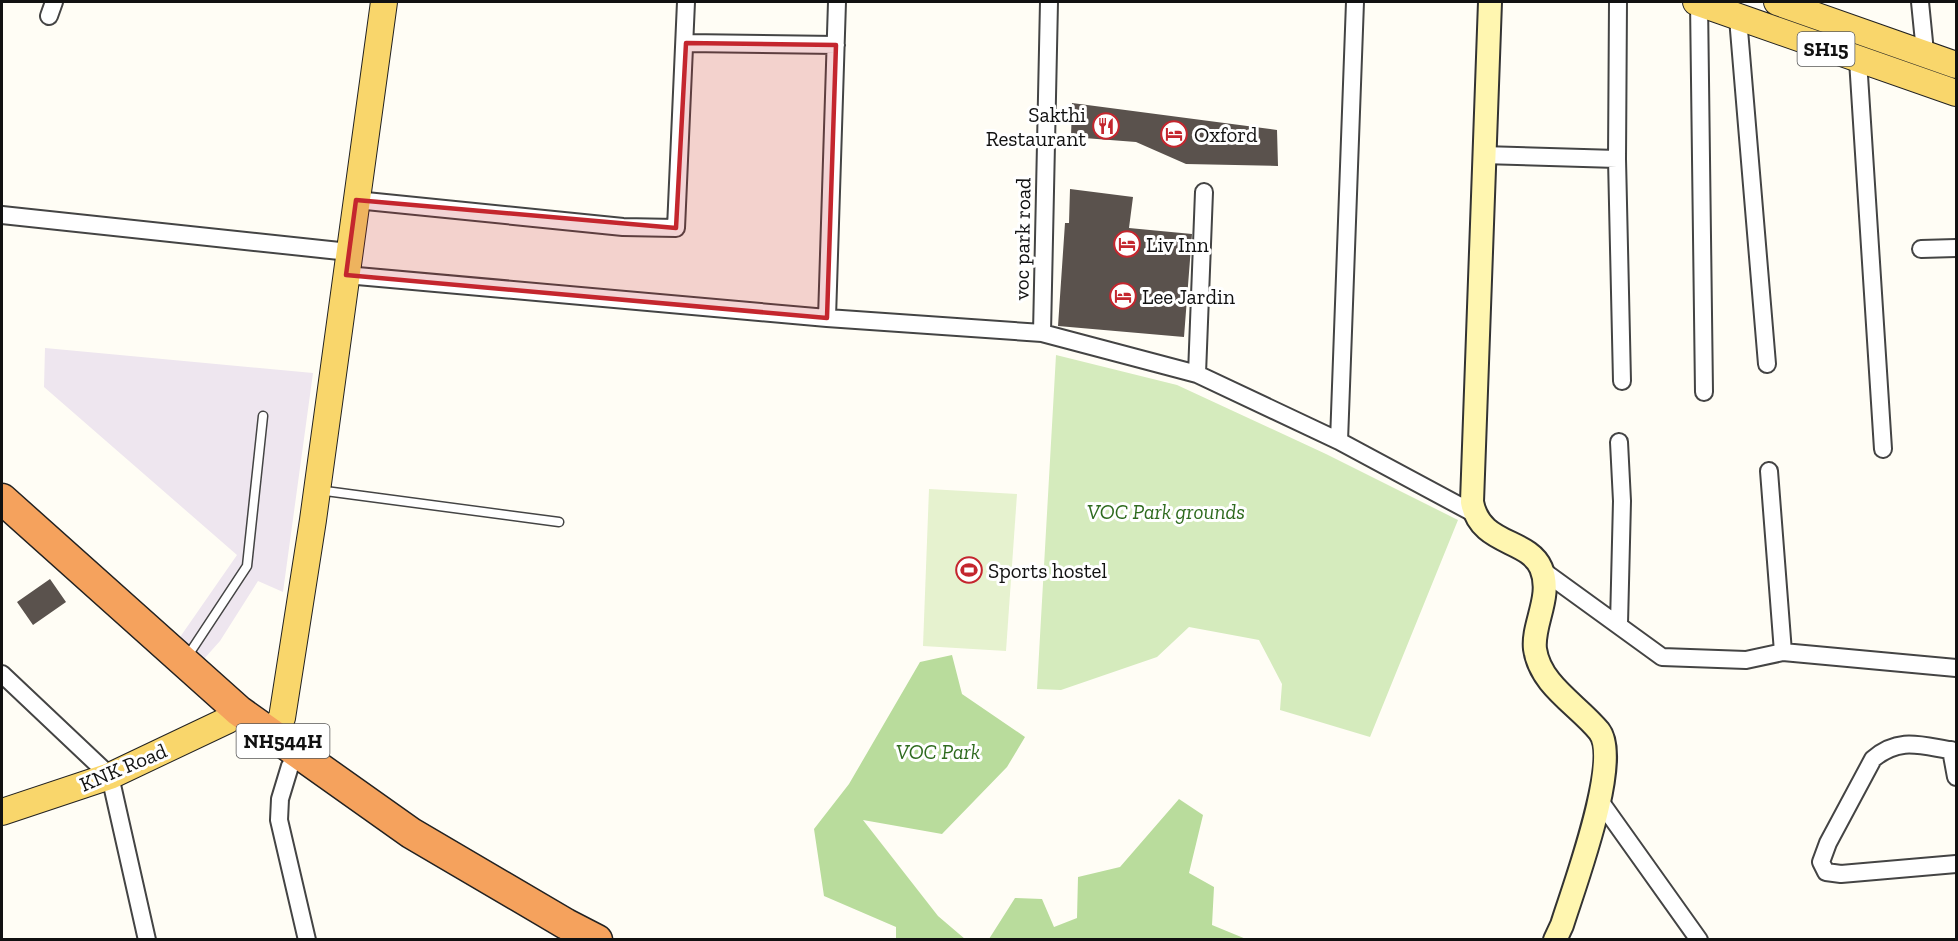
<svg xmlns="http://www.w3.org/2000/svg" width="1958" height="941" font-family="'Zilla Slab',serif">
  <rect width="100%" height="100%" fill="#fffdf5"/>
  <path fill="#eee6ef" d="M 45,348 L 313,373 L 283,592 L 258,581 L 220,641 L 203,660 L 178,640 L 237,555 L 44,387 Z"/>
  <path fill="#d5ebbd" d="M 1056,355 L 1177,385 L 1326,454 L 1458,520 L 1370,737 L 1280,710 L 1282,684 L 1259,640 L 1189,627 L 1157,657 L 1061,690 L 1037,689 Z"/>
  <path fill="#b9dc9c" d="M 952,655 L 962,694 L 1025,737 L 1007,767 L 942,834 L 863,820 L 938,916 L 965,939 L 896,939 L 896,927 L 824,896 L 814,829 L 849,784 L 920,662 Z
    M 1179,799 L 1203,815 L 1189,873 L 1214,887 L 1212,925 L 1246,939 L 989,939 L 1015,898 L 1042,899 L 1054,927 L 1077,918 L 1078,877 L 1120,867 Z"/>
  <path fill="#e6f2cf" d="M 929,489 L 1017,494 L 1006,651 L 923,646 Z"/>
  <path fill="#5a524d" d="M 1072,103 L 1277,130 L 1278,166 L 1186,164 L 1136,142 L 1071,137 Z
    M 1070,189 L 1133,197 L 1129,228 L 1192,234 L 1184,337 L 1058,326 L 1065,223 L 1069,223 Z
    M 50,579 L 66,602 L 33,625 L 17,602 Z"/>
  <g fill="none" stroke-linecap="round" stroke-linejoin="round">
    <g stroke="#444" stroke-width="11">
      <path id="lane" d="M 318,490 L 559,522
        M 187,657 L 247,566 L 263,416"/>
    </g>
    <g stroke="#444" stroke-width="20">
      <path id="street" d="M 1355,2 L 1339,441 L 1475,514
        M 1618,2 L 1617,159 L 1622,381
        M 1699,2 L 1704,392
        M 1920,2 L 1925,52
        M 49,16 L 54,2
        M 1738,18 L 1767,364
        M 686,43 L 836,45
        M 1858,60 L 1883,449
        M 1482,155 L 1617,159
        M 356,200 L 623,227 L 676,228 L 686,2
        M 2,215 L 349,252
        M 1921,249 L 1956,248
        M 346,275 L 827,318 L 1042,333 L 1197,374 L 1339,441
        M 827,318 L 837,2
        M 1042,333 L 1049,2
        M 1197,374 L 1204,192
        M 1619,442 L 1622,501 L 1619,624
        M 1769,471 L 1783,652
        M 1542,570 L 1662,657 L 1746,660 L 1783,652 L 1956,668
        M 2,674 L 110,776 L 147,940
        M 1951,750 L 1956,777
        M 1956,751 C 1924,747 1901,735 1873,759 L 1828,843 L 1821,862 L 1826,872 L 1841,874 L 1956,864
        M 290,766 L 280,799 L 279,820 L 307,940
        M 1600,801 L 1699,940"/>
    </g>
    <g stroke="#333" stroke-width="26">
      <path id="secondary" d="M 1490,2 L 1472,502 C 1480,546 1528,538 1541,568 C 1553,596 1532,624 1535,649 C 1540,685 1578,705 1599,731 C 1622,760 1573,889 1562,925 L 1555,940"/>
    </g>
    <g stroke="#222" stroke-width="28">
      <path id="primary" d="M 1696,2 L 1956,93
        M 1777,2 L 1956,65
        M 271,732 L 282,718 L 313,520 L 384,2
        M 2,812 L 110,776 L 228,720 L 239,711"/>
    </g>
    <g stroke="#222" stroke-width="33">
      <path id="highway" d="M 2,499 L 239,711 L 411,833 L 566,924 L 597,940"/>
    </g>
    <use href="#lane" stroke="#fff" stroke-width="8"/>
    <use href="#street" stroke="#fff" stroke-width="16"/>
    <use href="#secondary" stroke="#fff6b0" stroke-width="22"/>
    <use href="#primary" stroke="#f9d66b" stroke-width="26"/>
    <use href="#highway" stroke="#f5a25d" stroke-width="30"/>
  </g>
  <path fill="#c4262e" fill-opacity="0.2" stroke="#c4262e" stroke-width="4.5" stroke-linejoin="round" d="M 686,43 L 836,45 L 827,318 L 346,275 L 356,200 L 676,228 Z"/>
  <defs>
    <g id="restaurant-ring" transform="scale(1.35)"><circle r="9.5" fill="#fff" stroke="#c4262e" stroke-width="1.5"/><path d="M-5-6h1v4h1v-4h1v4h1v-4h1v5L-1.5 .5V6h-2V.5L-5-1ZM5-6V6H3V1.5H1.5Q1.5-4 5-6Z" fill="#c4262e"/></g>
    <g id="hotel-ring" transform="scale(1.35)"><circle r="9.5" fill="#fff" stroke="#c4262e" stroke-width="1.5"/><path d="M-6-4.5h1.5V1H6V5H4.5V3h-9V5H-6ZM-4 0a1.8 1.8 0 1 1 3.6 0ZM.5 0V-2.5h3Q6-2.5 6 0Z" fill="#c4262e"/></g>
    <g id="stadium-ring" transform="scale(1.35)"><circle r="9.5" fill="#fff" stroke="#c4262e" stroke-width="1.5"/><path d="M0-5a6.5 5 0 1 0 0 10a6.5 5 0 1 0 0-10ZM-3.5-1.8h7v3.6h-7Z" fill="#c4262e"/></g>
  </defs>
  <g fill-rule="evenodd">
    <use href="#restaurant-ring" x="1106" y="126"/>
    <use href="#hotel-ring" x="1174" y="134"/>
    <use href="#hotel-ring" x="1127" y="244"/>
    <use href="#hotel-ring" x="1123" y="296"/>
    <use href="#stadium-ring" x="969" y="570"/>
  </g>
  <g text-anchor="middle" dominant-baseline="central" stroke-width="6" stroke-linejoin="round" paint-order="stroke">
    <g fill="#fff" stroke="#585858" stroke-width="1.5">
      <rect x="1797.5" y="32" width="57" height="34" rx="4.5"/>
      <rect x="236.5" y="724" width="93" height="34" rx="4.5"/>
    </g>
    <g font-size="20" font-weight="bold" fill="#111">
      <text x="1826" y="49">SH15</text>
      <text x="283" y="741">NH544H</text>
    </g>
    <g font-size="21" fill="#111" stroke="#fff" text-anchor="start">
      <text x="1086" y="114" text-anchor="end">Sakthi<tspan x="1086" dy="24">Restaurant</tspan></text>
      <text x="1194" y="134">Oxford</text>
      <text x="1146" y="244">Liv Inn</text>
      <text x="1142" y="296">Lee Jardin</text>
      <text x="988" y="570">Sports hostel</text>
    </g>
    <g font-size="21" fill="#111" stroke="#fff">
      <text transform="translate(1022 239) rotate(-89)">voc park road</text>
      <text transform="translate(123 767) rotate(-23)">KNK Road</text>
    </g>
    <g font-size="21" font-style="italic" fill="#2f6b1f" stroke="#fff">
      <text x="1166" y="511">VOC Park grounds</text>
      <text x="938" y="751">VOC Park</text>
    </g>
  </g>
  <rect width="1958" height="941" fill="none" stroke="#111111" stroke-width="6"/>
</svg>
